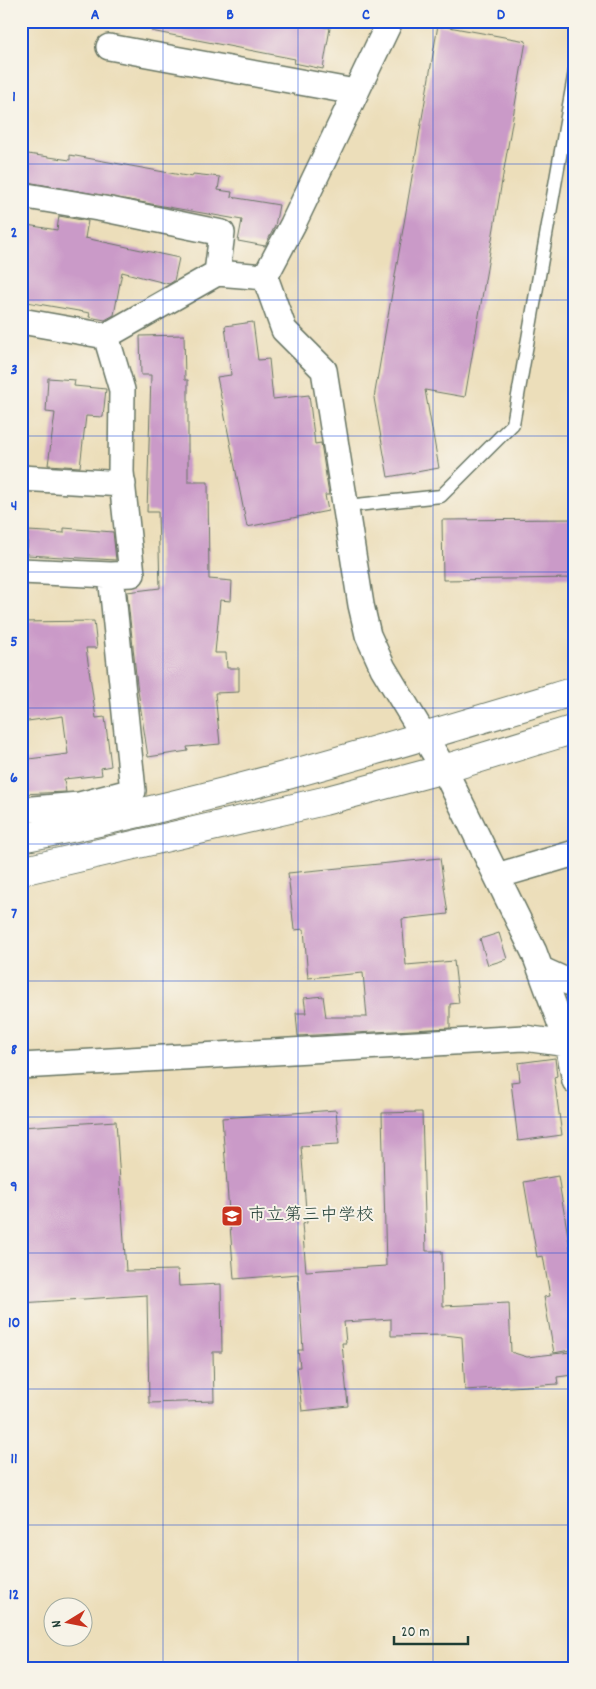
<svg xmlns="http://www.w3.org/2000/svg" width="596" height="1689" font-family="Dekko,'Klee One',sans-serif">
  <rect width="100%" height="100%" fill="#f7f3e8"/>
  <filter id="ink" filterUnits="userSpaceOnUse"><feTurbulence type="fractalNoise" baseFrequency=".02" numOctaves="2"/><feDisplacementMap in="SourceGraphic" scale="10" xChannelSelector="R" yChannelSelector="G"/><feConvolveMatrix kernelMatrix="1 2 1 2 8 2 1 2 1" color-interpolation-filters="sRGB"/></filter>
  <filter id="wash" filterUnits="userSpaceOnUse"><feTurbulence type="fractalNoise" baseFrequency=".0096" numOctaves="4" result="noise"/><feDisplacementMap in="SourceGraphic" scale="20" xChannelSelector="R" yChannelSelector="G"/><feGaussianBlur stdDeviation="1.12" result="paint"/><feColorMatrix in="noise" values="0 0 0 0 0 0 0 0 0 0 0 0 0 0 0 0 0 1.4 0 .05"/><feComposite in="paint" operator="in"/></filter>
  <g filter="url(#wash)">
    <rect width="100%" height="100%" fill="#ecdeba"/>
    <g id="blocks">
      <path fill="#ca9ac8" d="M 152,21 L 292,21 L 330,28 L 323,69 L 294,63 L 295,59 L 151,31 Z
        M 438,25 L 526,41 L 465,397 L 425,390 L 439,468 L 388,477 L 374,398 Z
        M 21,153 L 70,160 L 70,155 L 192,177 L 193,174 L 220,177 L 218,190 L 232,192 L 231,197 L 279,205 L 275,226 L 265,246 L 238,241 L 242,220 L 21,181 Z
        M 59,216 L 88,221 L 85,238 L 179,258 L 174,281 L 169,284 L 122,272 L 114,315 L 105,320 L 89,317 L 90,313 L 21,301 L 21,224 L 57,230 Z
        M 253,322 L 258,360 L 269,359 L 273,399 L 309,395 L 315,444 L 321,443 L 329,495 L 325,495 L 328,511 L 247,527 L 217,377 L 231,375 L 225,326 Z
        M 184,335 L 185,380 L 188,380 L 188,482 L 208,482 L 209,579 L 232,581 L 231,601 L 220,600 L 215,653 L 226,653 L 227,668 L 239,668 L 239,692 L 215,693 L 220,744 L 187,747 L 188,751 L 148,757 L 137,684 L 127,592 L 160,588 L 158,512 L 147,512 L 151,375 L 141,375 L 140,336 Z
        M 48,378 L 75,380 L 74,386 L 106,389 L 103,417 L 86,416 L 80,467 L 48,465 L 55,413 L 46,412 Z
        M 575,519 L 575,578 L 443,580 L 442,520 Z
        M 64,528 L 113,532 L 116,560 L 27,555 L 28,531 L 64,533 Z
        M 94,621 L 97,648 L 86,648 L 96,718 L 105,717 L 111,766 L 101,768 L 102,775 L 64,779 L 66,792 L 21,794 L 21,760 L 68,754 L 63,716 L 21,722 L 21,622 Z
        M 440,858 L 448,914 L 402,919 L 406,965 L 454,961 L 459,1003 L 450,1004 L 450,1028 L 298,1036 L 296,1013 L 306,1013 L 304,998 L 323,996 L 326,1017 L 367,1017 L 363,973 L 308,978 L 304,929 L 294,930 L 288,873 Z
        M 499,933 L 507,959 L 488,965 L 480,939 Z
        M 555,1058 L 557,1076 L 554,1077 L 562,1135 L 518,1141 L 511,1082 L 520,1081 L 518,1063 Z
        M 336,1110 L 339,1144 L 301,1146 L 307,1223 L 302,1224 L 306,1271 L 386,1266 L 382,1113 L 422,1112 L 426,1251 L 442,1251 L 443,1306 L 509,1303 L 511,1352 L 527,1357 L 571,1352 L 573,1375 L 557,1377 L 558,1384 L 465,1390 L 462,1337 L 445,1335 L 391,1336 L 391,1319 L 344,1322 L 346,1343 L 342,1343 L 348,1406 L 302,1411 L 297,1367 L 300,1367 L 298,1350 L 303,1350 L 298,1274 L 234,1279 L 222,1118 Z
        M 116,1121 L 126,1271 L 178,1270 L 179,1286 L 221,1284 L 222,1352 L 213,1352 L 214,1401 L 149,1403 L 147,1295 L 21,1303 L 21,1127 Z
        M 558,1176 L 571,1254 L 575,1254 L 575,1349 L 554,1353 L 544,1297 L 550,1296 L 543,1256 L 537,1257 L 524,1182 Z"/>
    </g>
  </g>
  <g filter="url(#ink)">
    <use href="#blocks" fill-opacity="0" stroke="#677563" stroke-width="1"/>
    <g fill="none" stroke-linecap="round" stroke-linejoin="round">
      <g stroke="#677563" stroke-width="15">
        <path id="lane" d="M 574,21 L 575,24
          M 347,506 L 441,496 L 513,424 L 575,71"/>
      </g>
      <g stroke="#677563" stroke-width="28">
        <path id="street" d="M 109,47 L 355,92
          M 21,195 L 110,210 L 222,233 L 217,273
          M 265,277 L 293,224 L 390,21
          M 21,321 L 106,336 L 122,390 L 121,472 L 132,574 L 111,575 L 133,791 L 79,805 L 21,810
          M 106,336 L 217,273 L 265,277 L 284,330 L 324,370 L 361,605 L 368,635 L 383,668 L 444,769 L 534,952 L 568,1044
          M 21,478 L 123,484
          M 21,571 L 111,575
          M 497,876 L 575,853
          M 542,970 L 575,985
          M 21,1066 L 524,1038 L 568,1044 L 575,1081"/>
      </g>
      <g stroke="#677563" stroke-width="30">
        <path id="secondary" d="M 21,838 C 209,802 392,746 575,691
          M 21,871 L 324,801 L 444,769 L 575,729"/>
      </g>
      <use href="#lane" stroke="#fff" stroke-width="12"/>
      <use href="#street" stroke="#fff" stroke-width="25"/>
      <use href="#secondary" stroke="#fff" stroke-width="28"/>
    </g>
  </g>
  <path fill="none" stroke="#1d4ed8" stroke-width="1" stroke-opacity="0.55" d="M 163,21 L 163,1668M 298,21 L 298,1668M 433,21 L 433,1668M 21,164 L 575,164M 21,300 L 575,300M 21,436 L 575,436M 21,572 L 575,572M 21,708 L 575,708M 21,844 L 575,844M 21,981 L 575,981M 21,1117 L 575,1117M 21,1253 L 575,1253M 21,1389 L 575,1389M 21,1525 L 575,1525"/>
  <defs>
    <g id="school-square" transform="scale(1.125)"><rect x="-9" y="-9" width="18" height="18" rx="4" fill="#c8321e" stroke="#f7f3e8"/><path d="M0-5L7-2L0 1L-7-2ZM-4 1L0 2.5L4 1V4Q0 6-4 4Z" fill="#fff"/></g>
  </defs>
  <g fill-rule="evenodd">
    <use href="#school-square" x="232" y="1216"/>
  </g>
  <g text-anchor="middle" dominant-baseline="central" stroke-width="4" stroke-linejoin="round" paint-order="stroke">
    <g font-size="18" fill="#1f3d34" stroke="#f7f3e8" text-anchor="start">
      <text x="248" y="1216">市立第三中学校</text>
    </g>
  </g>
  <rect width="596" height="1689" fill="none" stroke="#f7f3e8" stroke-width="55"/>
  <g transform="translate(68 1622) rotate(260)"><circle r="24" fill="#f7f3e8" stroke="#a1aaa0"/>
  <path d="M0-4L9 19L0 12L-9 19Z" fill="#c8321e"/>
  <text y="-8" font-size="14" font-weight="bold" text-anchor="middle" fill="#1f3d34">N</text>
  </g>
  <path d="M394 1636v8h74v-8" fill="none" stroke="#1f3d34" stroke-width="2.5"/>
  <text x="401" y="1636" font-size="15" fill="#1f3d34" stroke="#f7f3e8" stroke-width="4" paint-order="stroke">20 m</text>
  <rect x="28" y="28" width="540" height="1634" fill="none" stroke="#1d4ed8" stroke-width="2"/>
  <g font-size="16" text-anchor="middle" font-weight="bold" fill="#1d4ed8">
    <text x="95" y="19">A</text>
    <text x="230" y="19">B</text>
    <text x="366" y="19">C</text>
    <text x="501" y="19">D</text>
    <text x="14" y="101">1</text>
    <text x="14" y="237">2</text>
    <text x="14" y="374">3</text>
    <text x="14" y="510">4</text>
    <text x="14" y="646">5</text>
    <text x="14" y="782">6</text>
    <text x="14" y="918">7</text>
    <text x="14" y="1054">8</text>
    <text x="14" y="1191">9</text>
    <text x="14" y="1327">10</text>
    <text x="14" y="1463">11</text>
    <text x="14" y="1599">12</text>
  </g>
</svg>
